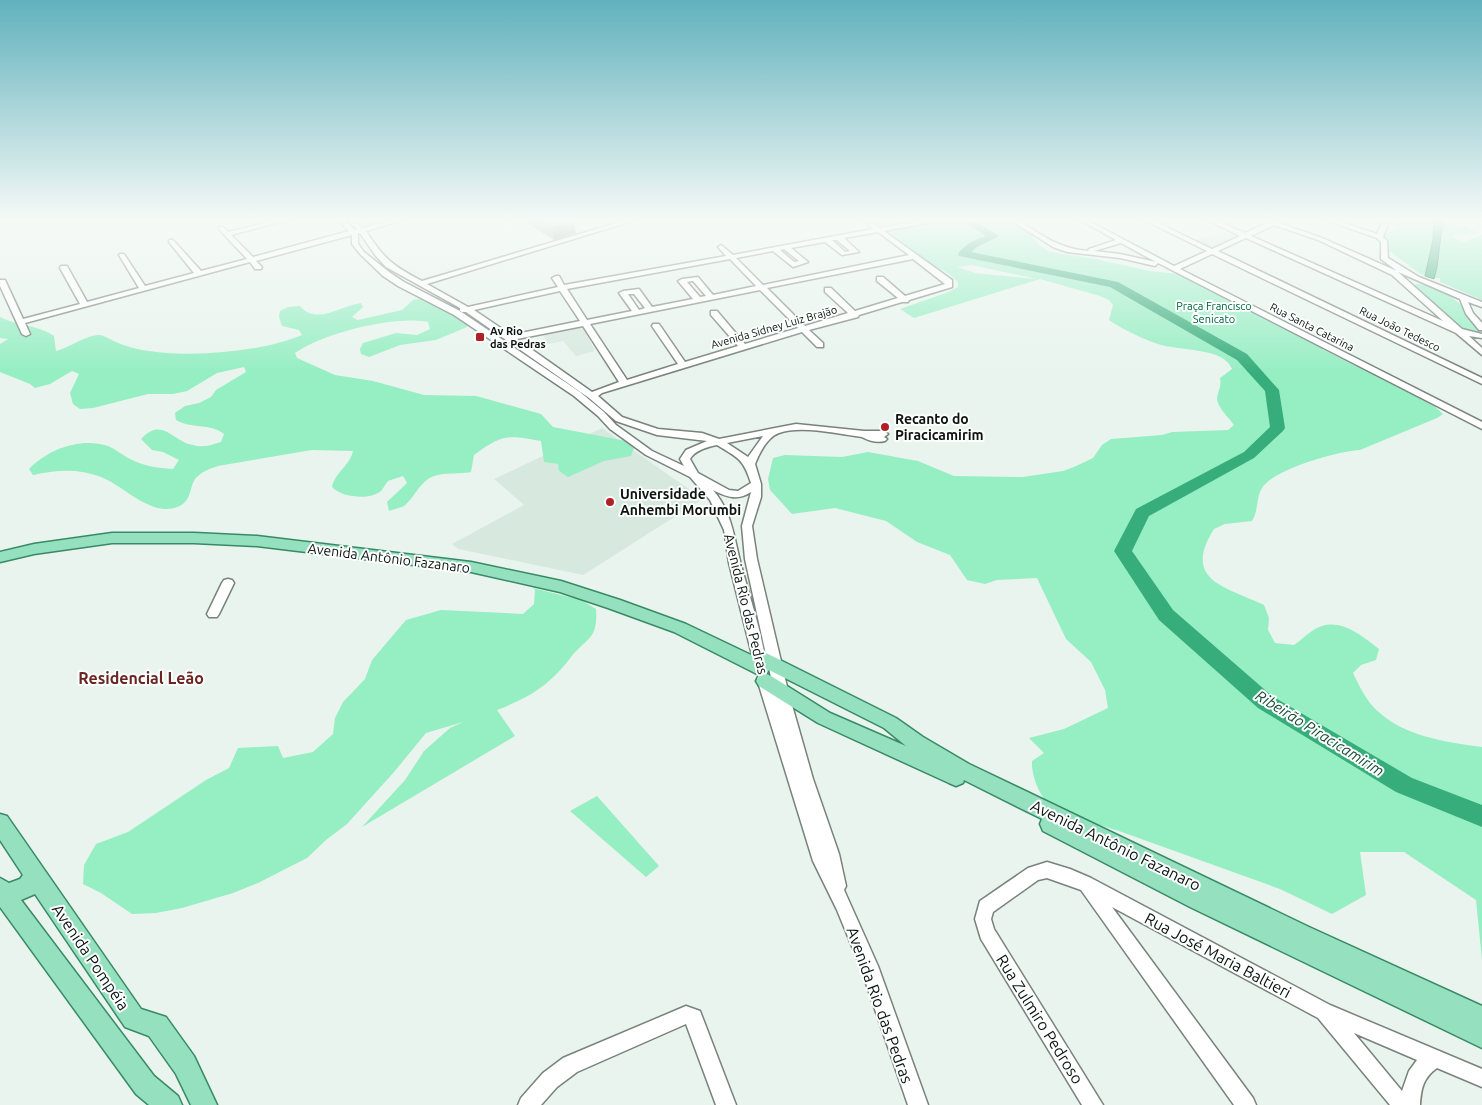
<svg xmlns="http://www.w3.org/2000/svg" width="1482" height="1105" font-family="Ubuntu,sans-serif">
  <rect width="100%" height="100%" fill="#e9f4ee"/>
  <path fill="#d7e9df" d="M 1229,231 L 1248,237 L 1216,250 L 1192,240 Z
    M 581,327 L 584,329 L 595,351 L 576,356 L 563,341 L 548,344 L 542,334 Z
    M 602,428 L 703,499 L 583,575 L 468,551 L 458,549 L 452,544 L 524,505 L 494,479 Z"/>
  <path fill="#96eec3" fill-rule="evenodd" d="M 954,219 L 1011,219 L 1026,229 L 1039,245 L 1050,252 L 1096,259 L 1149,271 L 1181,274 L 1323,346 L 1322,349 L 1356,366 L 1359,365 L 1428,400 L 1443,414 L 1437,418 L 1360,450 C 1338,451 1274,469 1262,488 C 1256,497 1259,509 1252,521 L 1225,524 L 1214,529 C 1181,581 1227,587 1264,605 L 1269,618 L 1268,630 L 1275,643 L 1294,645 C 1300,641 1306,635 1312,631 C 1336,614 1360,634 1379,649 L 1376,660 L 1361,665 L 1353,673 C 1358,683 1363,694 1370,703 C 1396,735 1443,742 1482,747 L 1482,960 L 1476,900 L 1404,852 L 1360,852 L 1366,895 L 1332,914 L 1280,889 L 1119,831 C 1105,827 1053,811 1046,801 C 1038,792 1031,773 1032,761 L 1044,753 L 1029,738 L 1064,729 L 1108,708 L 1105,690 L 1091,662 L 1066,639 L 1037,578 L 997,580 L 985,584 L 967,580 L 950,555 L 917,542 L 886,521 L 835,508 L 792,514 L 770,490 L 768,479 L 773,458 L 785,455 L 842,457 L 868,452 L 918,461 L 954,476 L 1023,477 L 1063,471 L 1074,467 L 1093,458 L 1102,445 L 1111,439 L 1162,435 L 1172,432 L 1228,430 L 1234,425 C 1229,418 1217,407 1217,398 C 1218,391 1222,386 1220,378 L 1232,369 C 1224,347 1178,351 1158,344 C 1141,338 1124,330 1109,320 L 1113,305 L 1109,300 L 1100,296 L 1040,279 L 914,318 L 900,309 L 946,293 L 958,287 L 958,282 L 948,273 L 927,262 L 889,231 ZM 972,265 L 1037,279 L 975,273 L 957,267 Z
    M 1392,219 L 1422,219 L 1424,223 C 1444,223 1461,222 1478,233 L 1453,235 L 1454,238 L 1464,242 L 1482,235 L 1482,300 L 1440,282 L 1440,278 L 1429,278 L 1419,273 L 1384,247 L 1379,235 L 1396,230 L 1396,223 Z
    M 1417,284 C 1447,286 1464,307 1482,328 L 1482,335 L 1458,330 L 1413,286 Z
    M 423,298 C 439,305 453,313 468,322 L 467,327 L 436,340 L 400,345 L 369,357 L 361,354 L 360,349 L 363,343 L 396,333 L 417,335 L 430,329 L 428,322 C 395,315 323,333 295,353 L 297,358 L 335,375 L 373,381 L 424,395 L 476,396 L 487,399 L 541,414 L 553,427 L 626,441 L 634,448 L 631,456 L 604,461 L 568,477 L 559,471 L 558,464 L 544,462 L 541,441 C 507,435 503,434 474,455 L 471,472 C 457,475 440,471 428,479 C 418,486 413,499 404,506 C 401,508 393,509 389,511 L 387,502 L 407,483 L 403,476 C 399,478 392,479 388,481 C 385,484 384,488 381,491 C 369,501 341,497 332,487 C 335,472 350,466 353,451 L 312,450 L 218,466 C 209,469 201,472 195,479 C 189,488 192,502 177,507 C 151,517 124,486 101,477 C 78,468 56,470 33,475 L 29,469 C 48,449 81,437 108,446 C 115,449 121,454 128,458 C 143,466 157,468 173,469 L 179,460 L 163,452 L 152,450 L 141,439 C 162,416 172,441 193,445 C 203,448 211,445 221,442 L 224,434 C 211,423 191,429 176,420 L 175,413 L 185,406 L 199,403 L 211,397 L 216,390 L 246,372 L 244,367 L 217,373 L 187,391 L 173,394 L 148,394 L 93,408 L 80,409 L 73,404 L 70,393 L 79,374 L 72,371 L 50,384 L 35,388 L 30,384 L 0,372 L 0,344 L 8,339 L 0,338 L 0,317 C 17,326 39,325 54,336 L 56,351 C 71,347 86,335 99,335 C 104,335 111,340 116,342 C 125,346 133,348 142,350 C 187,358 259,353 302,335 L 299,330 L 282,326 L 279,317 L 280,311 L 288,307 L 300,306 C 316,326 342,305 361,303 L 363,307 L 352,317 L 358,320 L 402,310 L 413,300 Z
    M 533,588 L 581,600 L 596,609 C 598,640 587,637 571,657 C 549,686 530,697 497,710 L 515,736 L 362,827 L 405,780 L 424,751 L 450,728 L 463,722 L 426,733 L 394,772 L 347,824 L 326,840 L 307,858 L 258,883 L 233,893 L 182,908 L 156,913 L 132,914 L 101,893 L 83,884 L 84,865 L 96,844 L 128,832 L 206,780 L 229,768 L 238,748 L 278,746 L 283,758 L 313,752 L 333,734 L 335,718 L 343,702 L 365,679 L 372,660 L 406,620 L 441,610 L 523,614 L 534,604 L 535,590 Z
    M 597,796 L 659,866 L 646,877 L 570,811 Z"/>
  <path fill="#38ad7c" stroke="#2c7e5c" d="M 1434,219 L 1443,219 L 1437,267 L 1434,279 L 1425,276 L 1433,240 Z"/>
  <g fill="none" stroke-linecap="round" stroke-linejoin="round">
    <path fill="#38ad7c" fill-rule="evenodd" d="M 959,219 L 971,219 L 999,236 L 977,247 L 971,252 L 1118,282 L 1247,354 L 1279,390 L 1285,428 L 1283,431 L 1254,458 L 1149,516 L 1132,551 L 1173,610 L 1272,696 L 1412,778 L 1482,805 L 1482,827 L 1396,792 L 1258,708 L 1159,620 L 1114,551 L 1136,509 L 1244,452 L 1270,427 L 1265,391 L 1237,360 L 1110,287 L 959,256 L 958,254 C 965,244 975,240 986,236 Z"/>
    <g stroke="#79827d" stroke-width="3">
      <path id="minor" d="M 281,219 L 291,219 L 231,235 L 253,257 L 349,231 L 336,219 L 343,219 L 355,230 L 357,229 L 349,222 L 349,220 L 353,220 L 363,228 L 396,219 L 406,219 L 366,231 C 384,259 393,266 422,281 L 630,219 L 639,219 L 427,284 L 468,307 L 558,287 L 552,278 L 556,276 L 559,276 L 564,285 L 726,256 L 718,247 L 721,245 L 733,255 L 873,229 L 864,221 L 867,219 L 880,228 L 929,219 L 941,219 L 938,221 L 884,231 L 952,280 L 952,287 L 909,300 L 908,302 L 902,302 L 859,315 L 858,317 L 809,330 L 823,343 L 823,347 L 817,347 L 802,332 L 602,393 L 598,396 L 622,417 L 658,429 L 702,433 L 719,439 L 796,424 L 864,431 L 883,431 L 888,434 L 884,437 L 887,439 L 885,441 C 877,443 869,441 862,437 C 838,434 801,425 779,433 C 767,437 759,454 755,464 L 761,484 L 761,497 L 752,526 L 757,559 L 788,691 L 813,779 L 839,854 L 846,886 L 844,890 L 878,966 L 928,1105 L 908,1105 L 860,966 L 837,910 L 813,861 L 757,679 L 759,675 L 764,674 L 769,675 L 774,691 L 745,559 L 742,526 L 751,492 C 738,501 726,497 713,490 C 732,512 734,538 741,565 C 750,598 761,630 766,663 L 765,667 L 760,668 L 755,667 L 729,563 L 724,530 L 710,500 L 690,477 L 646,455 L 610,429 L 598,416 L 574,396 L 454,315 L 398,286 L 383,276 L 360,254 L 352,244 L 352,235 L 256,261 L 262,267 L 261,269 L 255,269 L 250,262 L 25,323 L 30,334 L 26,336 L 22,334 L 0,286 L 0,280 L 5,280 L 23,319 L 80,304 L 60,268 L 61,266 L 67,266 L 87,302 L 139,288 L 119,255 L 120,254 L 124,254 L 145,286 L 194,273 L 169,242 L 169,240 L 173,240 L 201,271 L 247,259 L 218,228 L 219,227 L 223,227 L 228,232 ZM 878,232 L 909,255 L 763,285 L 736,258 L 773,251 L 793,267 L 808,262 L 791,248 L 825,242 L 842,255 L 859,252 L 858,251 L 844,238 ZM 358,233 L 360,233 L 375,255 L 386,267 L 460,308 L 460,312 L 466,312 L 589,398 L 616,421 L 657,435 L 707,441 L 686,450 L 680,459 L 684,466 L 652,451 L 616,425 L 604,412 L 580,392 L 460,311 L 404,282 L 389,272 L 364,252 L 358,244 ZM 832,240 L 837,240 L 850,251 L 845,252 ZM 784,249 L 799,261 L 794,262 L 780,250 ZM 730,259 L 756,286 L 713,295 L 698,277 L 682,279 L 678,281 L 693,299 L 652,307 L 639,289 L 623,291 L 619,293 L 632,311 L 587,320 L 567,289 ZM 913,259 L 945,284 L 905,296 L 883,277 L 877,277 L 877,281 L 898,298 L 855,311 L 831,288 L 825,288 L 825,292 L 848,313 L 805,326 L 767,288 ZM 693,281 L 706,296 L 700,297 L 687,282 ZM 760,290 L 798,328 L 745,344 L 717,311 L 711,311 L 711,315 L 738,346 L 685,362 L 659,324 L 653,324 L 652,326 L 678,364 L 627,380 L 590,324 ZM 560,291 L 580,321 L 511,335 L 474,310 ZM 628,294 L 634,294 L 645,308 L 639,310 ZM 583,326 L 619,382 L 592,392 L 517,339 ZM 763,436 L 748,457 L 727,443 ZM 717,445 C 738,458 743,458 751,483 L 738,491 L 729,490 L 698,473 L 690,459 C 695,450 707,447 717,445 Z
        M 1009,219 L 1016,219 C 1042,235 1057,248 1088,251 L 1089,249 L 1116,240 L 1078,219 L 1085,219 L 1174,266 L 1207,251 L 1142,219 L 1150,219 L 1212,249 L 1240,236 L 1205,219 L 1213,219 L 1245,233 L 1267,223 L 1259,219 L 1268,219 L 1322,238 L 1397,271 L 1381,259 L 1381,242 L 1377,238 L 1323,219 L 1332,219 L 1377,234 L 1384,219 L 1390,219 L 1383,237 L 1387,241 L 1388,258 L 1419,277 L 1482,302 L 1482,307 L 1468,302 L 1473,313 L 1482,323 L 1482,330 L 1479,330 L 1466,314 L 1460,299 L 1398,272 L 1462,329 L 1482,334 L 1482,338 L 1469,336 L 1482,348 L 1482,355 L 1456,333 L 1246,238 L 1218,251 L 1482,378 L 1482,384 L 1212,254 L 1180,269 L 1482,422 L 1482,429 L 1158,263 L 1155,266 L 1120,258 L 1067,252 L 1053,247 ZM 1274,225 L 1318,240 L 1392,275 L 1443,321 L 1251,236 ZM 1121,243 L 1156,262 L 1120,254 L 1094,251 Z
        M 228,579 L 232,580 L 234,583 L 219,614 L 217,617 L 209,617 L 207,614 L 222,583 L 224,580 Z
        M 1047,862 L 1070,869 L 1091,878 L 1330,1005 L 1482,1069 L 1482,1087 L 1437,1068 C 1423,1078 1421,1089 1420,1105 L 1390,1105 L 1318,1018 L 1112,907 L 1253,1098 L 1256,1105 L 1234,1105 L 1081,890 L 1047,878 L 1038,880 L 993,912 L 991,919 L 994,929 L 1103,1105 L 1082,1105 L 981,939 L 975,919 L 980,901 L 1028,868 ZM 1354,1033 L 1417,1060 L 1409,1071 L 1402,1091 Z
        M 686,1006 L 700,1011 L 736,1105 L 716,1105 L 686,1024 L 577,1072 L 557,1087 L 541,1105 L 518,1105 L 521,1098 L 543,1073 L 563,1058 Z"/>
    </g>
    <g stroke="#388a66" stroke-width="3">
      <path id="major" d="M 112,533 L 194,533 L 257,536 L 471,562 L 561,581 L 620,600 L 686,624 L 751,655 L 752,652 L 758,650 L 764,652 L 896,718 L 923,737 L 969,764 L 1309,927 L 1482,1006 L 1482,1048 L 1190,907 L 1043,831 L 1040,824 L 1042,819 L 964,780 L 963,783 L 956,786 L 949,783 L 818,723 L 759,686 L 756,681 L 759,676 L 765,674 L 771,676 L 830,713 L 906,746 L 884,728 L 769,670 L 767,673 L 761,675 L 755,673 L 674,632 L 608,608 L 560,592 L 471,572 L 257,546 L 194,543 L 112,543 L 34,554 L 0,562 L 0,552 L 34,544 Z
        M 0,814 L 7,816 L 141,1009 L 166,1017 L 194,1056 L 217,1105 L 191,1105 L 176,1074 L 149,1036 L 125,1027 L 35,894 L 21,900 L 154,1076 L 178,1096 L 182,1105 L 149,1105 L 136,1094 L 0,907 L 0,878 L 9,883 L 20,879 L 23,875 L 0,840 Z"/>
    </g>
    <use href="#minor" fill="#fff" fill-rule="evenodd"/>
    <use href="#major" fill="#95e0bf" fill-rule="evenodd"/>
  </g>
  <path fill="#aba2a0" d="M 525,219 L 571,219 L 576,233 L 554,240 L 525,222 Z"/>
  <path fill="#8b8482" d="M 574,221 L 576,233 L 554,240 L 552,227 Z"/>
  <path fill="#c7bcba" stroke="#8b8482" d="M 539,219 L 571,219 L 574,221 L 552,227 Z"/>
  <linearGradient id="sky" x2="0" y2="1"><stop stop-color="#61b1bd"/><stop offset="0.59" stop-color="#f5faf7"/><stop offset="1" stop-color="#f5faf7" stop-opacity="0"/></linearGradient>
  <rect width="1482" height="373" fill="url(#sky)"/>
  <g fill="#b12026" stroke="#fbfffd" stroke-width="2">
    <rect x="475" y="332" width="10" height="10" rx="2.5"/>
    <circle cx="885" cy="427" r="5"/>
    <circle cx="610" cy="502" r="5"/>
  </g>
  <g text-anchor="middle" dominant-baseline="central" stroke-width="4" stroke-linejoin="round" paint-order="stroke">
    <g font-size="11" fill="#02603f" stroke="#fbfffd">
      <text x="1214" y="306">Praça Francisco<tspan x="1214" dy="13">Senicato</tspan></text>
    </g>
    <g font-size="11" fill="#0f1210" stroke="#fbfffd">
      <text transform="translate(774 327) rotate(-16)">Avenida Sidney Luiz Brajão</text>
      <text transform="translate(1312 327) rotate(27)">Rua Santa Catarina</text>
      <text transform="translate(1400 329) rotate(26)">Rua João Tedesco</text>
    </g>
    <g font-size="11" font-weight="bold" fill="#0f1210" stroke="#fbfffd" text-anchor="start">
      <text x="490" y="331">Av Rio<tspan x="490" dy="13">das Pedras</tspan></text>
    </g>
    <g font-size="14" font-weight="bold" fill="#0f1210" stroke="#fbfffd" text-anchor="start">
      <text x="895" y="419">Recanto do<tspan x="895" dy="16">Piracicamirim</tspan></text>
      <text x="620" y="494">Universidade<tspan x="620" dy="16">Anhembi Morumbi</tspan></text>
    </g>
    <g font-size="14" fill="#0f1210" stroke="#fbfffd">
      <text transform="translate(389 558) rotate(7)">Avenida Antônio Fazanaro</text>
      <text transform="translate(746 604) rotate(76)">Avenida Rio das Pedras</text>
    </g>
    <g font-size="15" font-style="italic" fill="#1b4a35" stroke="#fbfffd">
      <text transform="translate(1320 733) rotate(32)">Ribeirão Piracicamirim</text>
    </g>
    <g font-size="16" font-weight="bold" fill="#6b2523" stroke="#fbfffd">
      <text x="141" y="678">Residencial Leão</text>
    </g>
    <g font-size="16" fill="#0f1210" stroke="#fbfffd">
      <text transform="translate(1116 845) rotate(26)">Avenida Antônio Fazanaro</text>
      <text transform="translate(1218 955) rotate(28)">Rua José Maria Baltieri</text>
      <text transform="translate(91 957) rotate(56)">Avenida Pompéia</text>
      <text transform="translate(880 1005) rotate(70)">Avenida Rio das Pedras</text>
      <text transform="translate(1040 1019) rotate(58)">Rua Zulmiro Pedroso</text>
    </g>
  </g>
</svg>
